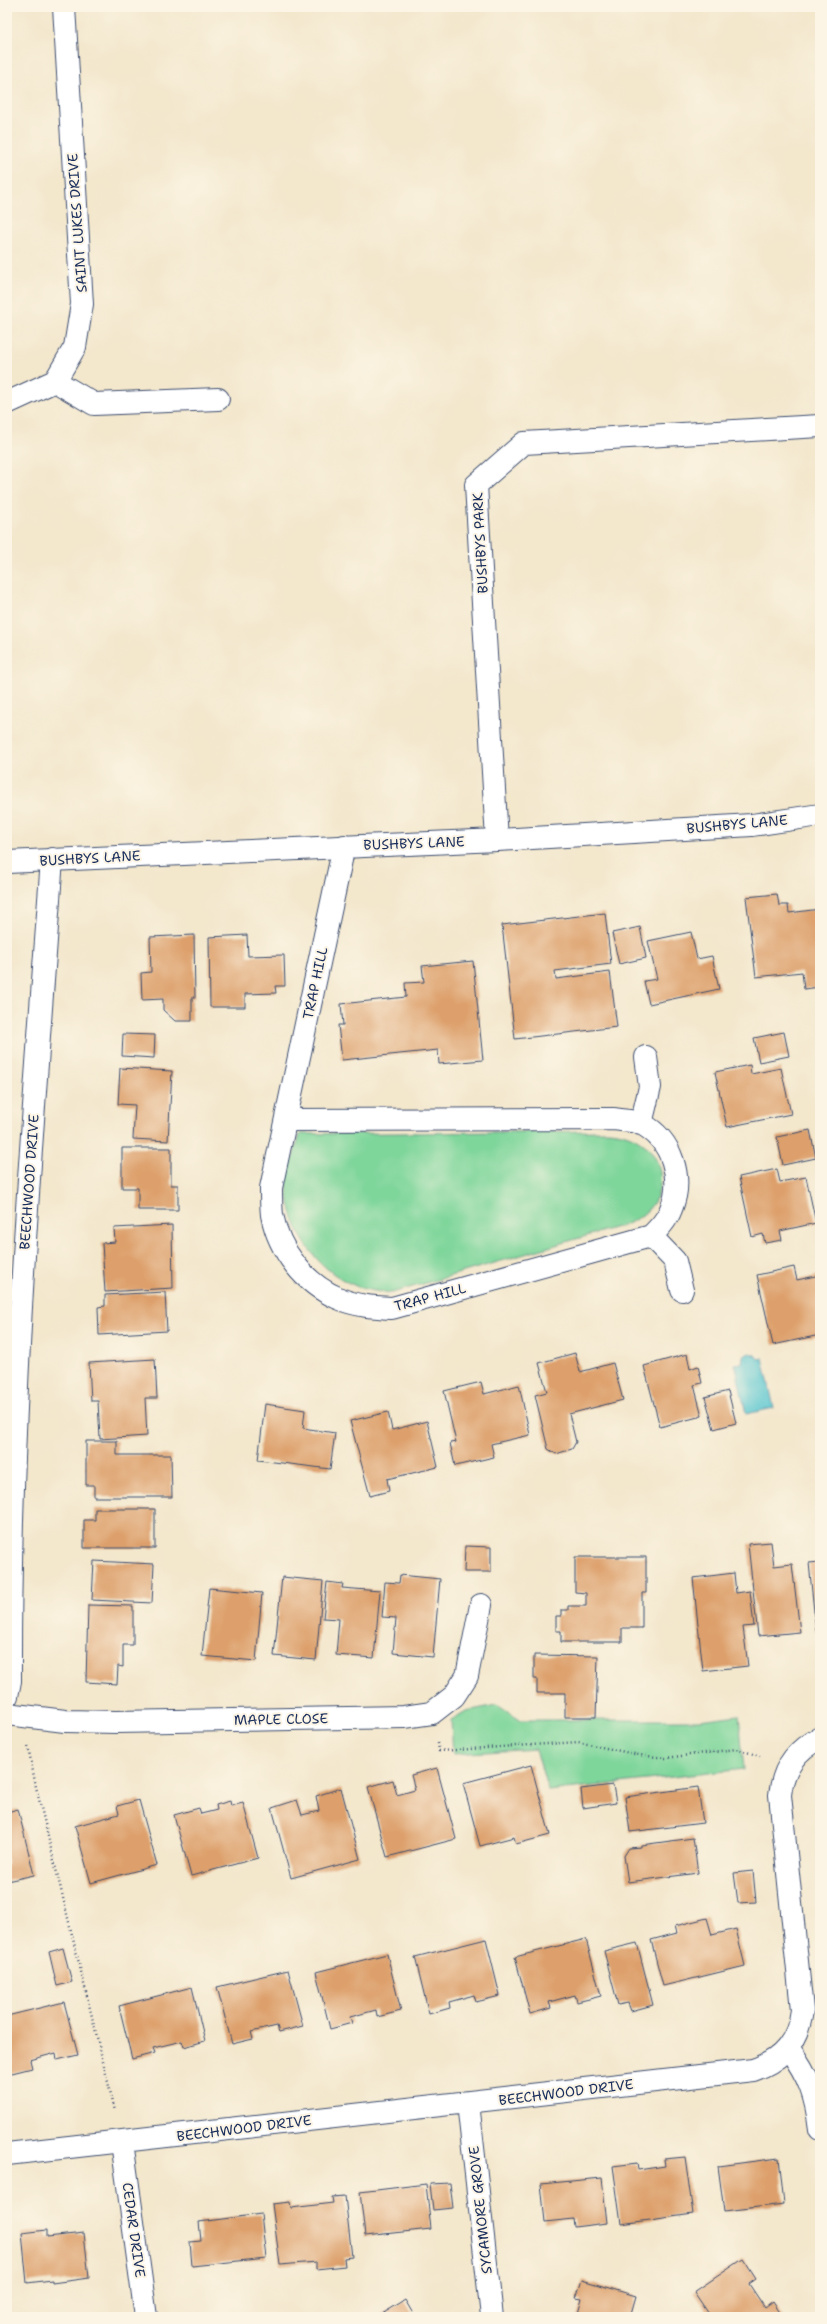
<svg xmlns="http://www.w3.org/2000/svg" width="827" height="2324" font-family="'Shantell Sans',sans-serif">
  <rect width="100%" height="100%" fill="#fcf5e5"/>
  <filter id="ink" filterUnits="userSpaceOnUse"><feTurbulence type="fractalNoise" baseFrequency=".025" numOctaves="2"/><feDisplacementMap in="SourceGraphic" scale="8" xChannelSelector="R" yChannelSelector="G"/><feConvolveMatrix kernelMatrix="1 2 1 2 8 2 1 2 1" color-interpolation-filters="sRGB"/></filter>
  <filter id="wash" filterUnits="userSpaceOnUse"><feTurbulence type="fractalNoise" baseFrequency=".012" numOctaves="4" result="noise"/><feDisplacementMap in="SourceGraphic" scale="16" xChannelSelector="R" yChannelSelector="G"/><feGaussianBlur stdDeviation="0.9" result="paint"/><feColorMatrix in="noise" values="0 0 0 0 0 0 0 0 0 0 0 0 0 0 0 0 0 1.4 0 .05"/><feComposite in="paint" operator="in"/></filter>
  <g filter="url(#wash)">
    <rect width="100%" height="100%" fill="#f3e7cc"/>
    <path fill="#7fd69b" stroke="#4d827c" d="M 608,1131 C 668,1134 681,1204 624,1225 L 392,1293 C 383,1292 373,1291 365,1289 C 319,1276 289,1232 287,1185 C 287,1169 296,1150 300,1134 Z
      M 497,1705 L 520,1720 L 699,1720 L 739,1715 L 744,1769 L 548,1791 L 536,1749 L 453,1754 L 451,1720 L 466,1711 Z"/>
    <path fill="#59c6d0" stroke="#3a7a97" d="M 749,1353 L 755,1355 L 758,1359 L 763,1358 L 774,1408 L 746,1414 L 735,1364 L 742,1363 L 743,1357 Z"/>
    <g id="blocks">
      <path fill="#dda06c" d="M 777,894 L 779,905 L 788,905 L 789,913 L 820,909 L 820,987 L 804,989 L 802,972 L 756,977 L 746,897 Z
        M 605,913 L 611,964 L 555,971 L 556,979 L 610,972 L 617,1027 L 515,1039 L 502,925 Z
        M 640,927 L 646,958 L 619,964 L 612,933 Z
        M 691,932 L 697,959 L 712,956 L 719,989 L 649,1004 L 644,981 L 657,979 L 648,941 Z
        M 194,935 L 195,998 L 192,998 L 192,1021 L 175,1021 L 163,1010 L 163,999 L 142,1000 L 141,973 L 151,972 L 150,937 Z
        M 247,935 L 248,956 L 284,955 L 285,986 L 275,986 L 276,993 L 245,994 L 245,1007 L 210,1007 L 209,937 Z
        M 473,961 L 483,1060 L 439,1064 L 438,1050 L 342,1060 L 338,1025 L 343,1025 L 341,1004 L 406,997 L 405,983 L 424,982 L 422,966 Z
        M 784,1032 L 789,1056 L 759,1062 L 754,1038 Z
        M 123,1034 L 155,1035 L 154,1058 L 122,1056 Z
        M 750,1065 L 751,1074 L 781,1068 L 791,1114 L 727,1127 L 715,1072 Z
        M 120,1068 L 172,1071 L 168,1141 L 133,1139 L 135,1105 L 118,1104 Z
        M 810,1130 L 816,1158 L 783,1165 L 777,1137 Z
        M 122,1148 L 171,1148 L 171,1185 L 178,1185 L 178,1210 L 138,1210 L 138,1188 L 122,1188 Z
        M 777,1169 L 780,1182 L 806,1177 L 816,1223 L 780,1231 L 782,1240 L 765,1243 L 763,1234 L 752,1237 L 739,1177 Z
        M 172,1225 L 173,1288 L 105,1292 L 102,1243 L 115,1242 L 114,1228 Z
        M 794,1267 L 797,1280 L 820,1275 L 820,1335 L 773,1345 L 757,1275 Z
        M 165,1292 L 167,1331 L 99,1335 L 98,1307 L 105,1306 L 105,1295 Z
        M 575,1353 L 580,1372 L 613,1363 L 623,1400 L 569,1414 L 576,1442 L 572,1449 L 556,1454 L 548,1449 L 535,1395 L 547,1392 L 539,1363 Z
        M 687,1354 L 690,1369 L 698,1366 L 702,1383 L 694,1385 L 702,1416 L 660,1427 L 644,1366 Z
        M 155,1359 L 157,1398 L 145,1398 L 147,1436 L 100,1439 L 98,1401 L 91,1401 L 89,1363 Z
        M 481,1382 L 484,1394 L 519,1385 L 530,1435 L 491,1444 L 494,1457 L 455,1466 L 450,1443 L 456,1442 L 444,1391 Z
        M 728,1391 L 736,1423 L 714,1429 L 705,1397 Z
        M 265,1404 L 305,1410 L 303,1428 L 335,1433 L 330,1469 L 258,1460 Z
        M 388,1412 L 392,1430 L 427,1421 L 438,1467 L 387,1479 L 389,1491 L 370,1496 L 350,1421 Z
        M 86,1441 L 117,1441 L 117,1455 L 171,1455 L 172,1497 L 94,1497 L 94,1485 L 86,1485 Z
        M 95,1509 L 155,1509 L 155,1548 L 84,1548 L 84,1520 L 95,1520 Z
        M 771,1542 L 774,1566 L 792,1564 L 800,1632 L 758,1636 L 748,1544 Z
        M 465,1546 L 491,1547 L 491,1572 L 464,1572 Z
        M 575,1557 L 646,1557 L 646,1593 L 642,1593 L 642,1628 L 622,1628 L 622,1642 L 561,1642 L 561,1631 L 556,1631 L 556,1616 L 561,1616 L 561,1610 L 568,1610 L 568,1606 L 586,1606 L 586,1593 L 575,1592 Z
        M 94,1561 L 154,1564 L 152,1603 L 92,1600 Z
        M 820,1562 L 820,1631 L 816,1631 L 809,1563 Z
        M 734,1573 L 736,1593 L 750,1591 L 754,1626 L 743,1627 L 748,1666 L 703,1671 L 693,1578 Z
        M 400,1575 L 440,1579 L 433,1657 L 393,1653 L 396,1618 L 382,1617 L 385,1582 L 399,1583 Z
        M 282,1577 L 323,1581 L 316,1660 L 274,1656 Z
        M 327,1582 L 343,1584 L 342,1588 L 380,1591 L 374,1658 L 336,1655 L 339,1619 L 323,1618 Z
        M 209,1588 L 262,1593 L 256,1661 L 202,1656 Z
        M 88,1605 L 133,1606 L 133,1645 L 123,1645 L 123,1667 L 118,1666 L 117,1684 L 86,1682 Z
        M 534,1655 L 598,1656 L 596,1717 L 565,1717 L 565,1693 L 537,1693 L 537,1679 L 534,1679 Z
        M 531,1765 L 550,1835 L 516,1844 L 514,1837 L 480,1846 L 463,1783 Z
        M 437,1768 L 456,1839 L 387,1857 L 368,1787 L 393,1780 L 397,1795 L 415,1790 L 411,1775 Z
        M 613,1785 L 616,1803 L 583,1808 L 581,1789 Z
        M 698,1787 L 703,1823 L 630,1832 L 625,1797 Z
        M 341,1788 L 360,1859 L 291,1878 L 272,1808 L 297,1800 L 302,1815 L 319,1811 L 316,1796 Z
        M 139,1800 L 157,1865 L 91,1883 L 75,1826 L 119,1814 L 117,1806 Z
        M 230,1801 L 231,1806 L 243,1803 L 258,1858 L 191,1876 L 174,1815 L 199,1808 L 201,1814 L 217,1810 L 216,1805 Z
        M 18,1809 L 34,1875 L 7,1881 L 7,1812 Z
        M 693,1838 L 698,1873 L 628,1882 L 624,1856 L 629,1848 L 641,1847 L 641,1845 Z
        M 753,1871 L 756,1902 L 738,1903 L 734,1873 Z
        M 707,1918 L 712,1935 L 736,1929 L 745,1966 L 663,1986 L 651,1940 L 677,1933 L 675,1926 Z
        M 486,1939 L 500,1996 L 476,2002 L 474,1995 L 449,2002 L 450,2008 L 429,2014 L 415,1957 Z
        M 586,1939 L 601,1996 L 577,2002 L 575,1995 L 549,2002 L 551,2008 L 530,2014 L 515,1957 Z
        M 637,1943 L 653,2005 L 631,2011 L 628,2003 L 618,2005 L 604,1951 Z
        M 63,1948 L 72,1982 L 57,1986 L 49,1952 Z
        M 387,1954 L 401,2011 L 377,2017 L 376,2010 L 350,2017 L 352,2023 L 330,2029 L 316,1972 Z
        M 288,1970 L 303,2026 L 279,2032 L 277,2026 L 251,2032 L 253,2039 L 232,2044 L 217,1987 Z
        M 192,1987 L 205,2041 L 184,2047 L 182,2041 L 153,2048 L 155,2053 L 132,2059 L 119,2006 Z
        M 64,2002 L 78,2055 L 57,2060 L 56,2053 L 30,2060 L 32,2068 L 8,2074 L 7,2016 Z
        M 685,2157 L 693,2214 L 621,2224 L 613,2166 L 637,2163 L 638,2170 L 665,2166 L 664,2159 Z
        M 779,2158 L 784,2204 L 724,2211 L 718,2166 Z
        M 602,2178 L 607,2223 L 574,2227 L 573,2219 L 545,2222 L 541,2184 Z
        M 450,2183 L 453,2208 L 433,2210 L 430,2184 Z
        M 426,2184 L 431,2229 L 365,2236 L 360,2192 Z
        M 345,2196 L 352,2257 L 344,2258 L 345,2266 L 316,2269 L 316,2262 L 280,2265 L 272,2204 L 290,2202 L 291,2208 L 333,2203 L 332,2197 Z
        M 261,2214 L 266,2258 L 192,2266 L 190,2242 L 201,2241 L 199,2222 Z
        M 47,2230 L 47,2237 L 84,2233 L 89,2278 L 52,2283 L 52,2280 L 27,2283 L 22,2233 Z
        M 743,2259 L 756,2279 L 749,2284 L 765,2308 L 773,2302 L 783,2317 L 711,2317 L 694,2292 Z
        M 582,2280 L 636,2296 L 630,2317 L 577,2317 L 582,2299 L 576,2298 Z
        M 405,2300 L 415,2317 L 377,2317 Z"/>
    </g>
  </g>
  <g filter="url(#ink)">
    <use href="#blocks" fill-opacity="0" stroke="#3b4b6e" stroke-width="1"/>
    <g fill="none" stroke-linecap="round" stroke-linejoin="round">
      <g stroke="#3b4b6e" stroke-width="24">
        <path id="minor" d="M 55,381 L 94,404 L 218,399
          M 7,403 L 55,381 L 75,347 L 82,304 L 64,7
          M 497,840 L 476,485 L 524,443 L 820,426
          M 286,1120 L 614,1119 C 623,1121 634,1120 642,1124 C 672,1140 684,1178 671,1209 C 667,1220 659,1228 651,1236 L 392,1308 C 374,1307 355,1306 338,1298 C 305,1284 279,1251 272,1215 C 271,1206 271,1197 271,1188 L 344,846
          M 641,1124 L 650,1087 L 646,1057
          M 651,1236 L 675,1261 L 682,1290
          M 7,1696 L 10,1681 C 9,1407 32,1133 52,859
          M 7,1714 L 65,1721 L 116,1722 L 404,1717 L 432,1713 L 454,1696 L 467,1676 L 481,1605
          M 789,2049 C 809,2076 816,2096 820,2129
          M 468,2103 L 492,2317
          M 122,2142 L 146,2317
          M 7,2154 L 753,2070 C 783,2060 798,2041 802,2010 L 780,1795 C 783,1768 795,1750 820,1738"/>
      </g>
      <g stroke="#3b4b6e" stroke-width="24">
        <path id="tertiary" d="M 7,862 L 497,840 L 752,825 L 820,815"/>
      </g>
      <path stroke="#3b4b6e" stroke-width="2.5" stroke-dasharray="1 3" stroke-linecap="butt" d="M 438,1743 L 439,1751 L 578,1742 L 639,1755 L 666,1758 L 736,1749 L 760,1756
        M 28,1746 L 36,1787 L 115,2111"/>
      <use href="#minor" stroke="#fff" stroke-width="22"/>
      <use href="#tertiary" stroke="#fff" stroke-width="22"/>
    </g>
  </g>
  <g text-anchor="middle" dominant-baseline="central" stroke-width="4" stroke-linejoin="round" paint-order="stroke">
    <g font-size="14" fill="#1b2f5e" stroke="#fcf5e5">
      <text transform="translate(77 223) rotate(-94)">SAINT LUKES DRIVE</text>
      <text transform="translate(480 543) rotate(-93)">BUSHBYS PARK</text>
      <text transform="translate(737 824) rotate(-5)">BUSHBYS LANE</text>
      <text transform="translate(414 843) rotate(-2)">BUSHBYS LANE</text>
      <text transform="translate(90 858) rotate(-3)">BUSHBYS LANE</text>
      <text transform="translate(315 983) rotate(-78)">TRAP HILL</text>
      <text transform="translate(29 1182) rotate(-86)">BEECHWOOD DRIVE</text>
      <text transform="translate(430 1297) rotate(-15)">TRAP HILL</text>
      <text transform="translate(281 1719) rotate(-1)">MAPLE CLOSE</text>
      <text transform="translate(566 2092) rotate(-7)">BEECHWOOD DRIVE</text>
      <text transform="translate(244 2128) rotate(-7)">BEECHWOOD DRIVE</text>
      <text transform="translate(480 2210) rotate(-96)">SYCAMORE GROVE</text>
      <text transform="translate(134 2230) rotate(82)">CEDAR DRIVE</text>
    </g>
  </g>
  <rect width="827" height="2324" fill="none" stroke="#fcf5e5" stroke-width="24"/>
</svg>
